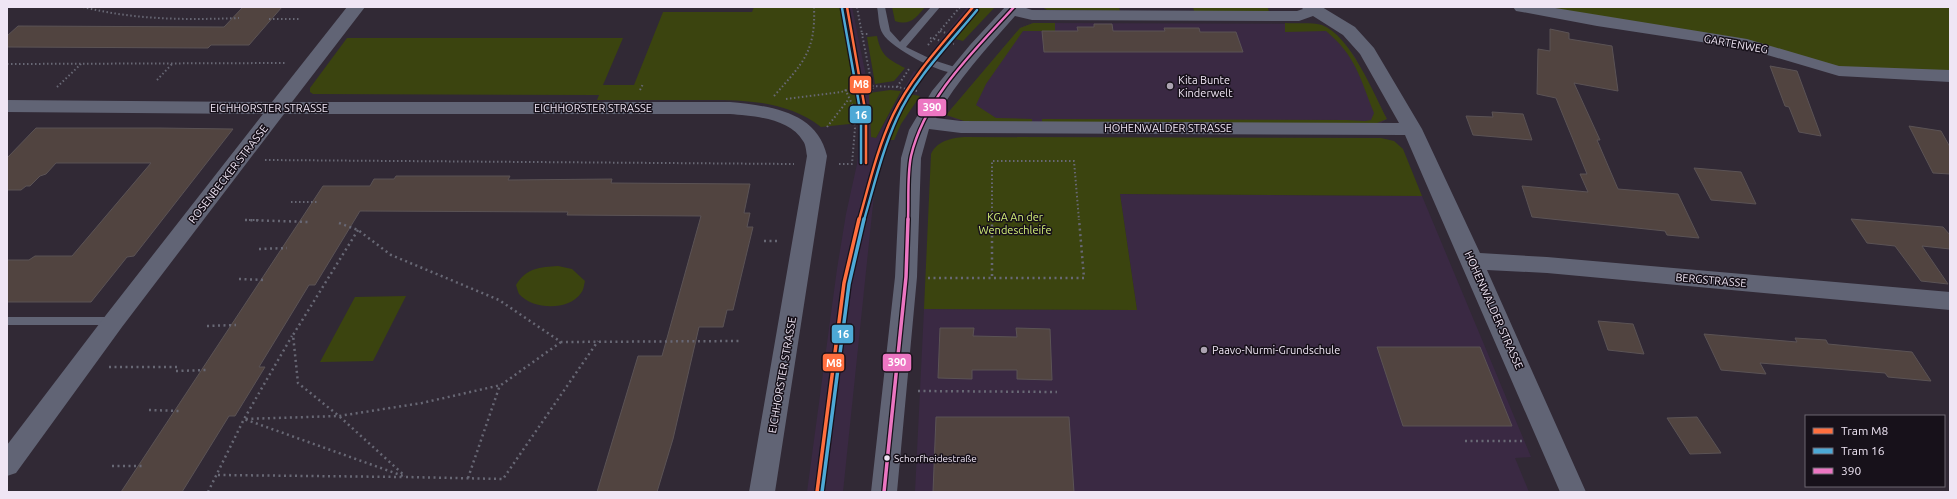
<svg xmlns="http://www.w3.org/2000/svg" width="1957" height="499" font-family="Ubuntu,sans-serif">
  <rect width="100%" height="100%" fill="#312935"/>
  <path fill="#3a2943" d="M 842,7 L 852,7 L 869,91 L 872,137 L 876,138 L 914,71 L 924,73 L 902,106 L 887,140 L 877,166 L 843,492 L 807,492 L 837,269 L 846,214 L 857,164 L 859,144 L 857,90 Z
    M 967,7 L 978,7 L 941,53 L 932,51 Z
    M 1033,23 L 1307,24 L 1323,26 L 1345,44 L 1355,57 L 1387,119 L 1381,123 L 974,122 L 957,120 L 946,115 L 1020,28 Z
    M 1120,194 L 1422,196 L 1531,457 L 1515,458 L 1529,492 L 915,492 L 924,309 L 1137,310 Z"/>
  <path fill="#3b440f" d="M 754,7 L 842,7 L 857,90 L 859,123 L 821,127 C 782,97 733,100 686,100 C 657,100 627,100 597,100 L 599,95 L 313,94 L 310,92 L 310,88 L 347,38 L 623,38 L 603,85 L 634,85 L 663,12 L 752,12 Z
    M 892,7 L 925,7 C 916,18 910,26 895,21 Z
    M 978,7 L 995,7 L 963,41 L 952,38 Z
    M 1042,7 L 1119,7 L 1120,11 L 1047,10 Z
    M 1193,7 L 1285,7 L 1268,8 L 1269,12 L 1194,11 Z
    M 1543,7 L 1950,7 L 1950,73 L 1845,68 Z
    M 1033,23 L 1055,23 L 1055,31 L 1023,31 L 986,84 L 976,105 L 996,118 L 1032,119 L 1032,123 L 967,122 L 946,115 L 1020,28 Z
    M 1285,23 C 1297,24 1310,22 1322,25 C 1350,35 1374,94 1387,119 L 1375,124 L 1042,123 L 1042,119 L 1346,120 L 1365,121 L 1371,120 L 1374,113 C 1360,78 1356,56 1326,31 L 1285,32 Z
    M 877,36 C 881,56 888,59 905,68 L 894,81 L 875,84 L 867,37 Z
    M 890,90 L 901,91 L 876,138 L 871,137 L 869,93 Z
    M 909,94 L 920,96 L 901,124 L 894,140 L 887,140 Z
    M 964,137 L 1381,138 L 1394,141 L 1403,149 L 1422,196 L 1120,194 L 1137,310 L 924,309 L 931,154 C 937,141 951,138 964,137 Z
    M 558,266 L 572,269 L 585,281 C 584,284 584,290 581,293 C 569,311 533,310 519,294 C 518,292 517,288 516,285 C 526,268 540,267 558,266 Z
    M 406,296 L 373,361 L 320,362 L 355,297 Z"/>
  <path fill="#514440" stroke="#5b5355" d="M 243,7 L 282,7 L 249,45 L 211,45 L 208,48 L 7,47 L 7,36 L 18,26 L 224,27 Z
    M 1094,24 L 1112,24 L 1113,31 L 1165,31 L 1164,28 L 1199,28 L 1200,32 L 1236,32 L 1243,52 L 1044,52 L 1042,31 L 1078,31 L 1077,27 L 1094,27 Z
    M 1550,29 L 1569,33 L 1569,39 L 1612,46 L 1618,91 L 1574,83 L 1600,140 L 1597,140 L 1618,189 L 1678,194 L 1699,238 L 1667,235 L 1665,231 L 1532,217 L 1522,186 L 1588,192 L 1580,174 L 1587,174 L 1556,98 L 1537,94 L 1538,49 L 1550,51 Z
    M 1770,66 L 1797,71 L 1821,136 L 1799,132 L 1789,107 L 1785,106 Z
    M 1492,112 L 1523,114 L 1532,140 L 1473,135 L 1466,116 L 1493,117 Z
    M 1909,126 L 1941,131 L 1950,147 L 1950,174 L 1933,173 Z
    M 36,128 L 159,128 L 233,129 L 134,256 L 127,257 L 91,302 L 7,302 L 7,260 L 29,260 L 35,256 L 72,256 L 151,163 L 56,163 L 46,174 L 40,176 L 30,186 L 26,186 L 21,190 L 7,190 L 7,158 Z
    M 1694,168 L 1741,172 L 1756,204 L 1711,200 Z
    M 396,176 L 510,176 L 508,180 L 612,179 L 611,183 L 750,184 L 744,213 L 750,213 L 747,227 L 753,227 L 733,310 L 727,310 L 723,327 L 699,327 L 673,439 L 657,492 L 597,492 L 638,356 L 662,356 L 701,216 L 567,215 L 568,212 L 360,211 L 315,285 L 309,285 L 259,367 L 265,367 L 235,416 L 229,416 L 182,492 L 121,492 L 323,186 L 370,186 L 374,179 L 394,179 Z
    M 1851,219 L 1943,227 L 1950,235 L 1950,249 L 1922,246 L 1948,284 L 1921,281 L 1895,246 L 1867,243 Z
    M 1598,321 L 1633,324 L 1644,354 L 1608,350 Z
    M 940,328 L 974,328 L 973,336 L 1017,337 L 1016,328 L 1050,329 L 1052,380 L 1017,379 L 1017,370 L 972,370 L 972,379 L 938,378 Z
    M 1704,334 L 1797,342 L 1795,338 L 1826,340 L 1828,344 L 1912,352 L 1931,381 L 1888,377 L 1885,373 L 1760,363 L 1766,374 L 1721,370 Z
    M 1377,347 L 1480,347 L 1512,426 L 1403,426 Z
    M 936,417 L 1069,417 L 1074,492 L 933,492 Z
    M 1697,417 L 1721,453 L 1690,454 L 1667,418 Z"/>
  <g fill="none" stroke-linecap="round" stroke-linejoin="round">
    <path stroke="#686875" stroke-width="2" stroke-dasharray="1.5 2.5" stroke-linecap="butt" d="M 83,7 C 135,20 186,20 239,18
      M 857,7 L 862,34
      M 269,19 L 301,19
      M 940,31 L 946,33
      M 930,38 L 954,44
      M 928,45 L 960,7
      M 7,64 L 286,63
      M 866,78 L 870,78
      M 157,80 L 172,64
      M 872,86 L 897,87 L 917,91
      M 57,87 L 81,64
      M 897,87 L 909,69
      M 640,90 L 643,84
      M 774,96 C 802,64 816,52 814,7
      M 786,99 L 841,92 L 851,89 L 852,92 L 873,91 L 862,34 L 869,34
      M 827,127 L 848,100
      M 265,160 L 794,164
      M 839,164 L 852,164 L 855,128 L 854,113 L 852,104 L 845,89
      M 291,202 L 317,202
      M 245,220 L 259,220
      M 992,220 L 992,161 L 1074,161 L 1079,220"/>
    <path stroke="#686875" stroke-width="2.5" stroke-dasharray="2 3.5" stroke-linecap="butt" d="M 992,219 L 992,277
      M 245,220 L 309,222
      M 339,223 L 358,230 L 391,255 L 499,300 L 561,342 L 741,341
      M 358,230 L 293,335 L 298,383 L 339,416 L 405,476
      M 764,241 L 780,241
      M 259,249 L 287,248
      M 928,278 L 1084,278 L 1079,219
      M 239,279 L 266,280
      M 207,326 L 236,325
      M 561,342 L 501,385 L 422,403 L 339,416 L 244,419 L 406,477 L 503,479 L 598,341
      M 109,367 L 179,367
      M 176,371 L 206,370
      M 918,391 L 1057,392
      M 149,410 L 180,411
      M 1465,441 L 1525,441
      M 112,466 L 143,466
      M 218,475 L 403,477
      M 468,478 L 500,385
      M 208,492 L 244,419 L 292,336"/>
    <path fill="#616475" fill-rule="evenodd" d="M 877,7 L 885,7 L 890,31 L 900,42 L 931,7 L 940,7 L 906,47 L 933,60 L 961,69 L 961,73 C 945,77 892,49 883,34 C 878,26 879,16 877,7 Z
      M 7,317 L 114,317 L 118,318 L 120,321 L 118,324 L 114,325 L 7,325 Z"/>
    <path fill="#616475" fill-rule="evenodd" d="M 347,7 L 365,7 L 292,102 L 730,102 C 769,106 817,111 827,156 L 775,492 L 749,492 L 807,156 C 806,151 806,145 803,141 C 790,118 753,116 730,114 L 284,114 L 122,327 L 16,473 L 7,476 L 7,445 L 106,315 L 263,114 L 7,112 L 7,100 L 272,102 Z
      M 1005,7 L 1023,7 L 1032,10 L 1297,11 L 1303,9 L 1301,7 L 1322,7 L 1355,27 L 1374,48 L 1422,129 L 1480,253 L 1547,257 L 1950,292 L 1950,310 L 1547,273 L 1487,270 L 1586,492 L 1560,492 L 1405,135 L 961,133 L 929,129 L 921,158 L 917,277 L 897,492 L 871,492 L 895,277 L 901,158 L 909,130 L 932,91 L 970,45 ZM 1015,16 L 1032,20 L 1299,21 L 1313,16 L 1343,35 L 1360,54 L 1399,123 L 961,121 L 936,118 C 957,80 987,48 1015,16 Z
      M 1513,7 L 1549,7 L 1747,39 L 1839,66 L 1950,70 L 1950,82 L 1839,76 L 1747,49 L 1597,26 L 1522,12 L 1516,11 Z"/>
    <g stroke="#17111a" stroke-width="5">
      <path id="bus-1-far1" d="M 908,220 C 909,201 907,175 911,156 C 925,97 974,51 1014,7"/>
    </g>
    <g stroke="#17111a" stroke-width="6">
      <path id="bus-1" d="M 884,492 L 906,277 L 908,219"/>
    </g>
    <use href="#bus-1-far1" stroke="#ec76c2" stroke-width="2.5"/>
    <use href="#bus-1" stroke="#ec76c2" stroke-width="3.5"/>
    <g stroke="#17111a" stroke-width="5">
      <path id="tram-1-far1" d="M 847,7 L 866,115 L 866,163
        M 859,220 C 869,185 877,149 893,115 C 912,75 945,41 973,7"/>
    </g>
    <g stroke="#17111a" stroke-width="6">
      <path id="tram-1" d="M 817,492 L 844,283 L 859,219"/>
    </g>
    <g stroke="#17111a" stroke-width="5">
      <path id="tram-2-far1" d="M 842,8 L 861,115 L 861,163
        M 864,220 C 874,186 882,151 897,118 C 914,79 950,43 977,10"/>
    </g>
    <g stroke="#17111a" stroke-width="6">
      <path id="tram-2" d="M 822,492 L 849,284 L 864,219"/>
    </g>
    <use href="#tram-1-far1" stroke="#ff6f3f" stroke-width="2.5"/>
    <use href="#tram-1" stroke="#ff6f3f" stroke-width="3.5"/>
    <use href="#tram-2-far1" stroke="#4da9d6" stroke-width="2.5"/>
    <use href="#tram-2" stroke="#4da9d6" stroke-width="3.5"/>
  </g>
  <g fill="#aca3b1" stroke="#17111a" stroke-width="1.5">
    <circle cx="1170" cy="86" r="4"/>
    <circle cx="1204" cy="350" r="4"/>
  </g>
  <circle fill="#efe5f4" stroke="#17111a" stroke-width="1.5" cx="887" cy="458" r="3.5"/>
  <g text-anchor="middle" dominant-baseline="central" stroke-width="3" stroke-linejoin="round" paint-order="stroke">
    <g font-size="10" fill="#efe5f4" stroke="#17111a" text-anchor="start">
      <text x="894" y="458">Schorfheidestraße</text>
    </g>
    <g font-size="11" fill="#efe5f4" stroke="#17111a">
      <text transform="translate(1736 44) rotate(10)">GARTENWEG</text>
      <text x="269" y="108">EICHHORSTER STRASSE</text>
      <text x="593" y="108">EICHHORSTER STRASSE</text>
      <text x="1168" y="128">HOHENWALDER STRASSE</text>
      <text transform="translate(228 174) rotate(-52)">ROSENBECKER STRASSE</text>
      <text transform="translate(1711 280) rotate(5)">BERGSTRASSE</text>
      <text transform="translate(1494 310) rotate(66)">HOHENWALDER STRASSE</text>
      <text transform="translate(782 375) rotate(-80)">EICHHORSTER STRASSE</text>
    </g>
    <g font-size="11" fill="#efe5f4" stroke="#17111a" text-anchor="start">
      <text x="1178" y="80">Kita Bunte<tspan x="1178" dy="13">Kinderwelt</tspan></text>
      <text x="1212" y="350">Paavo-Nurmi-Grundschule</text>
    </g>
    <g font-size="11" fill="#d4f078" stroke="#17111a">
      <text x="1015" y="217">KGA An der<tspan x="1015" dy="13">Wendeschleife</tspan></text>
    </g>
  </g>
  <g stroke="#17111a" stroke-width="1.5">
    <rect x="849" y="75" width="23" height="19" rx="4" fill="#ff6f3f"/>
    <rect x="917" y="98" width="30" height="19" rx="4" fill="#ec76c2"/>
    <rect x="849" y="105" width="23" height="19" rx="4" fill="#4da9d6"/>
    <rect x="831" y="324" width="23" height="20" rx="4" fill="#4da9d6"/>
    <rect x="882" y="353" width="30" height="19" rx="4" fill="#ec76c2"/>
    <rect x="822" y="353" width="23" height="19" rx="4" fill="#ff6f3f"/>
  </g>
  <g font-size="11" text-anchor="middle" font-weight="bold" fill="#fff">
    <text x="861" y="88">M8</text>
    <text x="932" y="111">390</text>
    <text x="861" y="119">16</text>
    <text x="843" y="338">16</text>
    <text x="897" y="366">390</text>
    <text x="834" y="367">M8</text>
  </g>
  <rect width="1957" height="499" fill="none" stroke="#efe5f4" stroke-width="16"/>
  <rect x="1805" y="415" width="140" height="72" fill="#17111a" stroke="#6d6671"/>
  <rect x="1813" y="428" width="20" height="6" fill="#ff6f3f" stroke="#6d6671"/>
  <text x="1841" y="435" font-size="12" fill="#efe5f4">Tram M8</text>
  <rect x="1813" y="448" width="20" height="6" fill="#4da9d6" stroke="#6d6671"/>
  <text x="1841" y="455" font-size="12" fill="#efe5f4">Tram 16</text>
  <rect x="1813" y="468" width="20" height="6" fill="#ec76c2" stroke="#6d6671"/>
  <text x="1841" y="475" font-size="12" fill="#efe5f4">390</text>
</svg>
